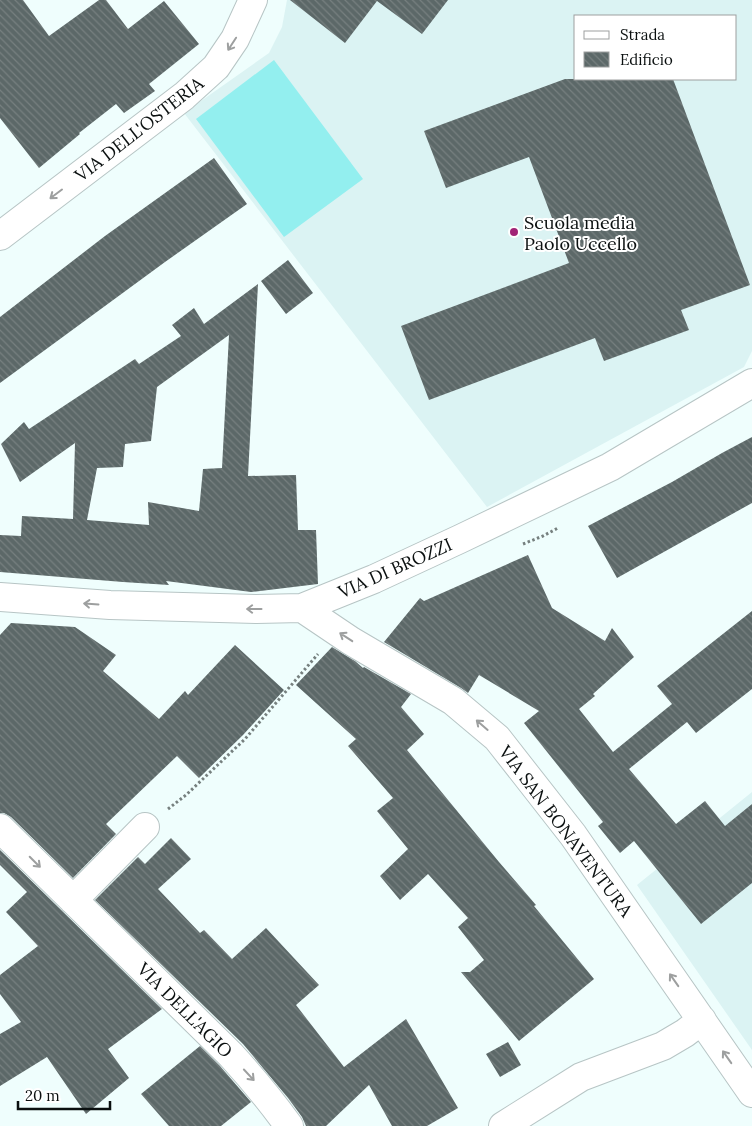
<svg xmlns="http://www.w3.org/2000/svg" width="752" height="1126" font-family="Lora,serif">
  <defs>
    <pattern id="building-back-hatch" width="6" height="6" patternUnits="userSpaceOnUse" patternTransform="scale(1.25)"><rect width="6" height="6" fill="#5c6868"/><path d="M-1 5l2 2M0 0l6 6M5-1l2 2" fill="none" stroke="#778080"/></pattern>
  </defs>
  <rect width="100%" height="100%" fill="#effefd"/>
  <path fill="#dbf3f3" fill-rule="evenodd" d="M 287,0 L 752,0 L 752,351 L 744,367 L 487,507 L 184,113 L 269,53 L 282,27 ZM 576,16 L 736,16 L 736,79 L 576,79 Z
    M 752,792 L 752,1050 L 637,885 Z"/>
  <path fill="#93efef" d="M 274,60 L 363,179 L 284,237 L 196,119 Z"/>
  <path fill="url(#building-back-hatch)" fill-rule="evenodd" d="M 0,0 L 23,0 L 49,36 L 99,0 L 106,0 L 128,29 L 164,1 L 199,44 L 149,84 L 155,91 L 124,113 L 116,104 L 79,133 L 80,134 L 39,168 L 0,118 Z
    M 290,0 L 448,0 L 422,34 L 377,1 L 345,43 Z
    M 565,79 L 673,79 L 750,285 L 681,310 L 689,330 L 604,361 L 595,338 L 429,400 L 401,326 L 569,263 L 529,157 L 446,188 L 424,131 Z
    M 214,158 L 247,204 L 165,262 L 0,383 L 0,317 L 105,236 Z
    M 288,260 L 313,293 L 286,314 L 261,281 Z
    M 258,284 L 248,476 L 296,475 L 298,530 L 316,530 L 318,584 L 251,592 L 166,581 L 169,585 L 123,582 L 0,572 L 0,535 L 21,536 L 22,516 L 73,519 L 75,443 L 20,482 L 1,444 L 24,422 L 29,429 L 135,359 L 139,364 L 181,336 L 172,325 L 194,308 L 204,324 ZM 229,335 L 222,468 L 203,469 L 199,511 L 148,502 L 149,525 L 87,520 L 97,468 L 123,467 L 125,444 L 151,441 L 157,387 Z
    M 752,437 L 752,503 L 617,578 L 588,526 L 672,482 L 722,453 Z
    M 528,555 L 552,608 L 605,641 L 612,628 L 634,657 L 593,694 L 595,696 L 579,709 L 613,752 L 672,704 L 657,686 L 752,611 L 752,689 L 696,733 L 687,722 L 629,769 L 676,824 L 705,801 L 725,826 L 752,804 L 752,883 L 701,924 L 634,841 L 620,853 L 598,826 L 603,822 L 524,723 L 539,711 L 479,675 L 468,693 L 461,688 L 384,642 L 420,598 L 424,601 Z
    M 11,623 L 75,627 L 116,655 L 103,671 L 159,719 L 185,691 L 188,695 L 235,645 L 284,690 L 243,735 L 199,778 L 177,756 L 106,824 L 116,834 L 73,878 L 11,817 L 4,813 L 0,813 L 0,635 Z
    M 332,647 L 355,661 L 363,668 L 364,667 L 411,694 L 401,707 L 424,734 L 407,750 L 499,862 L 536,905 L 534,906 L 594,979 L 519,1041 L 461,972 L 470,972 L 484,960 L 458,927 L 468,918 L 428,874 L 400,900 L 380,876 L 408,849 L 377,811 L 393,798 L 348,746 L 356,739 L 296,685 Z
    M 171,838 L 191,859 L 158,889 L 200,933 L 204,930 L 232,959 L 266,928 L 319,985 L 296,1005 L 344,1067 L 406,1019 L 458,1108 L 427,1126 L 392,1126 L 369,1085 L 326,1126 L 306,1126 L 302,1117 L 288,1098 L 243,1044 L 95,900 L 138,857 L 145,864 Z
    M 0,850 L 162,1009 L 108,1049 L 129,1078 L 86,1114 L 47,1057 L 0,1086 L 0,1034 L 21,1022 L 0,994 L 0,975 L 38,946 L 6,912 L 27,892 L 0,865 Z
    M 508,1042 L 521,1065 L 500,1077 L 486,1054 Z
    M 200,1046 L 220,1066 L 251,1102 L 221,1126 L 169,1126 L 141,1094 Z"/>
  <g fill="none" stroke-linecap="round" stroke-linejoin="round">
    <g stroke="#b7c5c5" stroke-width="30">
      <path id="street" d="M 0,236 L 184,96 L 216,67 L 235,39 L 253,0
        M 0,597 L 110,605 L 256,609 L 302,608 L 374,579 L 460,539 L 610,467 L 752,383
        M 302,608 L 351,641 L 453,701 L 497,738 L 573,835 L 752,1093
        M 0,828 L 231,1055 C 252,1078 271,1101 289,1126
        M 73,900 L 145,827
        M 503,1126 L 581,1077 L 663,1046 L 685,1033 L 702,1020"/>
    </g>
    <path stroke="#76807f" stroke-width="3" stroke-dasharray="2.5 2.5" stroke-linecap="butt" d="M 523,544 L 543,536 L 558,528
      M 168,809 L 186,795 L 245,739 L 318,654"/>
    <use href="#street" stroke="#fff" stroke-width="28"/>
  </g>
  <defs><path id="oneway-shaft" d="M-6 0H5M1.5-3L5.5 0L1.5 3" fill="none" stroke-width="1.6" stroke-linecap="round" stroke-linejoin="round" transform="scale(1.25)"/></defs>
  <g stroke="#9d9f9f">
    <use href="#oneway-shaft" transform="translate(232 44) rotate(123)"/>
    <use href="#oneway-shaft" transform="translate(56 194) rotate(143)"/>
    <use href="#oneway-shaft" transform="translate(91 604) rotate(-176)"/>
    <use href="#oneway-shaft" transform="translate(254 609) rotate(180)"/>
    <use href="#oneway-shaft" transform="translate(346 637) rotate(-147)"/>
    <use href="#oneway-shaft" transform="translate(482 725) rotate(-139)"/>
    <use href="#oneway-shaft" transform="translate(35 862) rotate(45)"/>
    <use href="#oneway-shaft" transform="translate(674 980) rotate(-125)"/>
    <use href="#oneway-shaft" transform="translate(727 1057) rotate(-125)"/>
    <use href="#oneway-shaft" transform="translate(249 1075) rotate(47)"/>
  </g>
  <circle fill="#a12376" stroke="#fff" stroke-width="2" cx="514" cy="232" r="5"/>
  <g text-anchor="middle" dominant-baseline="central" stroke-width="4" stroke-linejoin="round" paint-order="stroke">
    <g font-size="18" fill="#0b1010" stroke="#fff">
      <text transform="translate(139 129) rotate(-38)">VIA DELL'OSTERIA</text>
      <text transform="translate(395 568) rotate(-24)">VIA DI BROZZI</text>
      <text transform="translate(566 831) rotate(53)">VIA SAN BONAVENTURA</text>
      <text transform="translate(185 1010) rotate(45)">VIA DELL'AGIO</text>
    </g>
    <g font-size="18" fill="#0b1010" stroke="#fff" text-anchor="start">
      <text x="524" y="222">Scuola media<tspan x="524" dy="21">Paolo Uccello</tspan></text>
    </g>
  </g>
  <rect x="574" y="15" width="162" height="65" fill="#ffffff" stroke="#9d9f9f"/>
  <rect x="584" y="31" width="25" height="8" fill="#ffffff" stroke="#9d9f9f"/>
  <text x="620" y="40" font-size="15" fill="#0b1010">Strada</text>
  <rect x="584" y="52" width="25" height="15" fill="url(#building-back-hatch)" stroke="#9d9f9f"/>
  <text x="620" y="65" font-size="15" fill="#0b1010">Edificio</text>
  <path d="M18 1101v8h92v-8" fill="none" stroke="#0b1010" stroke-width="2.5"/>
  <text x="25" y="1101" font-size="15" fill="#0b1010" stroke="#ffffff" stroke-width="4" paint-order="stroke">20 m</text>
</svg>
